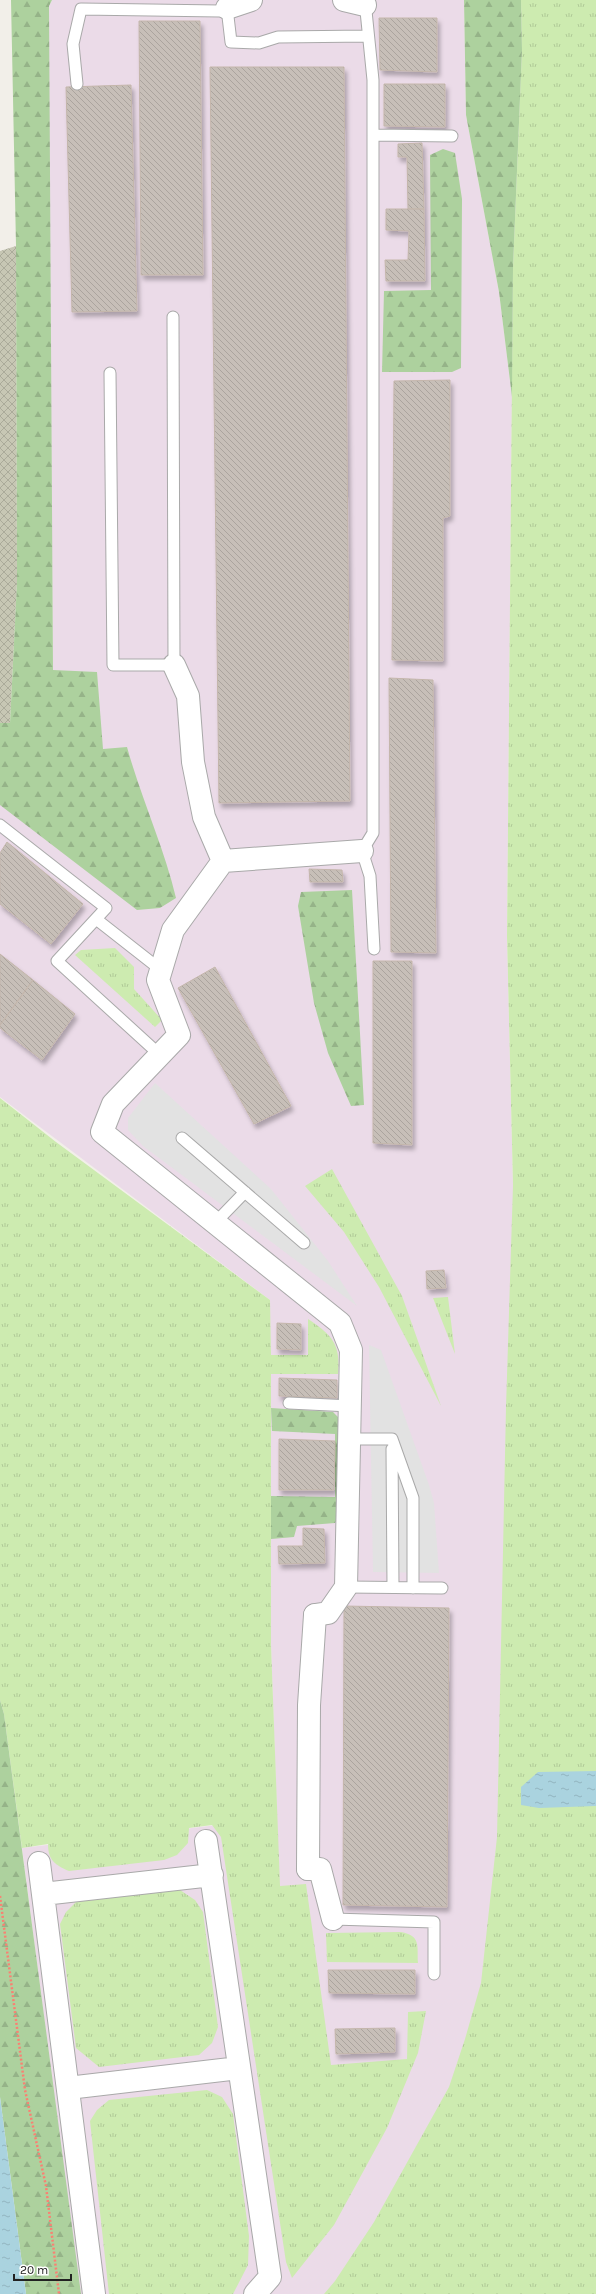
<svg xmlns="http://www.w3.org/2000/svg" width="596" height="2294" font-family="Karla,sans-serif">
  <defs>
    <pattern id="construction-cross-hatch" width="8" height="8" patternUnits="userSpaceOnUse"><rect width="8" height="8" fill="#c7c7b4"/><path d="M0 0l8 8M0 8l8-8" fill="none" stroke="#abab9a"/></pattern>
    <pattern id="grass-tufts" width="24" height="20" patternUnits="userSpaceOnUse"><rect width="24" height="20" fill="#cdebb0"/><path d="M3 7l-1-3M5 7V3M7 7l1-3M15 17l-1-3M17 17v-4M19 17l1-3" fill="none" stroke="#b0c997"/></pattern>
    <pattern id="forest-firs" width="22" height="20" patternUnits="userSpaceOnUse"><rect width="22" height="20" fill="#add19e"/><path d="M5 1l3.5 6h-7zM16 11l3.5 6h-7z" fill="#95b388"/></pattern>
    <pattern id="water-ripples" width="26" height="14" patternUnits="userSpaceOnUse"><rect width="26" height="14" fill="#aad3df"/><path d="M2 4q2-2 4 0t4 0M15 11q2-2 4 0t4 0" fill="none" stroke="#92b5bf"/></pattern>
    <pattern id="building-back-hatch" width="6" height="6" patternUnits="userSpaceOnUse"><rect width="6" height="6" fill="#c7bfb8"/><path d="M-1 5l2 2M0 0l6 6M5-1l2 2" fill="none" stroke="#aba49e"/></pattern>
    <filter id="shadow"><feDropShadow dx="2.5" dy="4.5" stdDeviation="2" flood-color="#0004"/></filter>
  </defs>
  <rect width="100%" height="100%" fill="#f2efe9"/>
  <path fill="#ebdbe8" d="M 52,0 L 464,0 L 466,115 L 499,292 L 512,397 L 507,936 L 513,1185 L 596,2294 L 80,2294 L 22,1848 L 277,1818 L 271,1645 L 270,1300 L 0,1097 L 0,723 L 10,723 L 53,671 L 49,151 L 49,6 Z"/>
  <path fill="url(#construction-cross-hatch)" d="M 16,246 L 17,582 L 10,723 L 0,723 L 0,251 Z"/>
  <path fill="url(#grass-tufts)" d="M 521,0 L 596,0 L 596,2294 L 324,2294 L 335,2281 L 374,2222 L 449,2087 L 465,2039 L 481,1983 L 497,1837 L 506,1407 L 513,1185 L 507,936 L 513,268 L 522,50 Z
    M 115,948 L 134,967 L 134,989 L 162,1020 L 155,1027 L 75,955 L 81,950 Z
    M 0,1098 L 56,1142 L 270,1300 L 271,1355 L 308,1355 L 308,1319 C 332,1335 341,1344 338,1374 L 271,1374 L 271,1645 L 280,1886 L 306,1884 L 331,2065 L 407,2059 L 408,2012 L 426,2011 L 418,2053 L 387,2128 L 334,2225 L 292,2278 L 286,2262 L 221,1837 L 212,1825 L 189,1828 L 188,1843 L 177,1855 L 164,1860 L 69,1871 C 55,1865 48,1860 48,1844 L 22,1848 L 4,1714 L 0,1700 Z
    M 332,1169 L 402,1296 L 441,1406 L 379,1287 L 344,1232 L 305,1186 Z
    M 447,1297 L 448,1297 L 455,1354 L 433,1298 Z
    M 180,1890 L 195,1900 L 203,1912 L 218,2027 L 212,2043 L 199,2055 L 99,2067 L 76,2048 L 60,1924 L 66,1912 L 76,1902 Z
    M 401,1932 C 421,1936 417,1945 418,1963 L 327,1962 L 326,1933 Z
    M 207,2090 L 222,2097 L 233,2114 L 249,2236 L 248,2265 L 233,2294 L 109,2294 L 90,2121 L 97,2110 L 109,2100 Z"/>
  <path fill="url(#forest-firs)" d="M 11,0 L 52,0 L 49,6 L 53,670 L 97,672 L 103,749 L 127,747 C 141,798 164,847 176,898 L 160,908 L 137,910 L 0,805 L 0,723 L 10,723 L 17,582 L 16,246 Z
    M 464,0 L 521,0 L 522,50 L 513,268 L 512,397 L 499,292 L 466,115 Z
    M 443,149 L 455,153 L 462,199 L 461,368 L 452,372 L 382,372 L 384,291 L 431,290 L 430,155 Z
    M 352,890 L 364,1105 L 351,1106 L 328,1053 L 314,1003 L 298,906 L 301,892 Z
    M 271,1408 L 333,1412 L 340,1419 L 339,1516 L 335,1523 L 297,1526 L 294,1537 L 271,1539 L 271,1496 L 335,1497 L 335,1434 L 272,1431 Z
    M 0,1700 L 4,1714 L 81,2294 L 26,2294 L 0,2097 Z"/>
  <path fill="#e2e2e2" d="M 155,1083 L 271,1189 L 328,1261 L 357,1306 L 143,1146 L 128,1130 L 128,1118 Z
    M 369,1345 L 381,1350 L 429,1485 L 434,1503 L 439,1573 L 373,1572 Z"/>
  <path fill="url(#water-ripples)" d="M 596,1771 L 596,1806 L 539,1808 L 521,1805 L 521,1787 L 538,1772 Z
    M 0,2097 L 26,2294 L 0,2294 Z"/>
  <path fill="url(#building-back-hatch)" stroke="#c4b6ab" filter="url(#shadow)" d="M 379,18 L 437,18 L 437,72 L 380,70 Z
    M 139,21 L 200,21 L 203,275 L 141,275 Z
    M 210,67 L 344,67 L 350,801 L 219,803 Z
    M 384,84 L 445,84 L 445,127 L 384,126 Z
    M 131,85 L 137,311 L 72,312 L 66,87 Z
    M 422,143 L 424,209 L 408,209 L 407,157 L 398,157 L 398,144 Z
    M 386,209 L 424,209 L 425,281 L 386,281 L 385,260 L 408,260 L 409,231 L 386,230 Z
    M 450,380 L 450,516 L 443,518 L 443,661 L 392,660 L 394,381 Z
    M 389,678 L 433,680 L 436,953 L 391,952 Z
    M 7,842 L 83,904 L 51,944 L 0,904 L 0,853 Z
    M 309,869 L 342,870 L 343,882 L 310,882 Z
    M 0,954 L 33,980 L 0,1025 Z
    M 373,961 L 412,961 L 412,1145 L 373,1143 Z
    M 215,967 L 291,1106 L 254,1124 L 178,988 Z
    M 33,980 L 75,1014 L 42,1060 L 0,1028 L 0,1025 Z
    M 444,1270 L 446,1288 L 427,1289 L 426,1271 Z
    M 277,1323 L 301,1324 L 301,1350 L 277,1349 Z
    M 279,1378 L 337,1380 L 337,1398 L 279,1396 Z
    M 279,1439 L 335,1441 L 334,1490 L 279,1490 Z
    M 303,1528 L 324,1529 L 325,1563 L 279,1564 L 278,1546 L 303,1546 Z
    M 344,1606 L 449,1608 L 447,1907 L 343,1905 Z
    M 328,1970 L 415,1970 L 415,1994 L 329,1993 Z
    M 395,2028 L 395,2052 L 336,2054 L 335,2029 Z"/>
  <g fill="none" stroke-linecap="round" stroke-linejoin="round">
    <g stroke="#a9a9a9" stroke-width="13">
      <path id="service" d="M 365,1 L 373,80 L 373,833 L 362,851 L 370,876 L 374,949
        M 77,84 L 73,44 L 81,9 L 220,11 L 227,8 L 231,42 L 259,43 L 278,37 L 368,36
        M 373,135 L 452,136
        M 110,373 L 113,665 L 174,665 L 173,317
        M 0,825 L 106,908 L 57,961 L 160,1055
        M 96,919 L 161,970
        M 182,1138 L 304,1243
        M 215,1223 L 245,1192
        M 289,1403 L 350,1406
        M 349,1439 L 392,1439 L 413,1498 L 413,1588
        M 392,1449 L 393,1586
        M 346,1587 L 442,1588
        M 333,1919 L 434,1922 L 434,1974"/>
    </g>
    <g stroke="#a9a9a9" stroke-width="24">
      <path id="minor" d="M 344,0 L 365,5
        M 227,8 L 251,0
        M 174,665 L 188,696 L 193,762 L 204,817 L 223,861 L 362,851
        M 223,861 L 173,930 L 158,980 L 179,1035 L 113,1104 L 102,1132 L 340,1323 L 351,1350 L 346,1587 L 328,1613 L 315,1615
        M 206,1841 L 270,2277 L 255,2294
        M 39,1863 L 94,2294
        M 308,1869 L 320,1869 L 333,1919
        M 43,1894 L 212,1875
        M 68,2088 L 239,2068"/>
    </g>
    <g stroke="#a9a9a9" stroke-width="24">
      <path id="tertiary" d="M 308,1869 L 309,1705 L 315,1615"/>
    </g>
    <path stroke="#fa8072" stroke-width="2.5" stroke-dasharray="2 2" stroke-linecap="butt" d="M 0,1896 L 25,2090 L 46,2186 L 59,2294"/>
    <use href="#service" stroke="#fff" stroke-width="11"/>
    <use href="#minor" stroke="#fff" stroke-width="22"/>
    <use href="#tertiary" stroke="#fff" stroke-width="22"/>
  </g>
  <path d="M14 2274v6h57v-6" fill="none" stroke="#222222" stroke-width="2"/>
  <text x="20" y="2274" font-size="12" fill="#222222" stroke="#ffffff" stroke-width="3" paint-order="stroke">20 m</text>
</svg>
